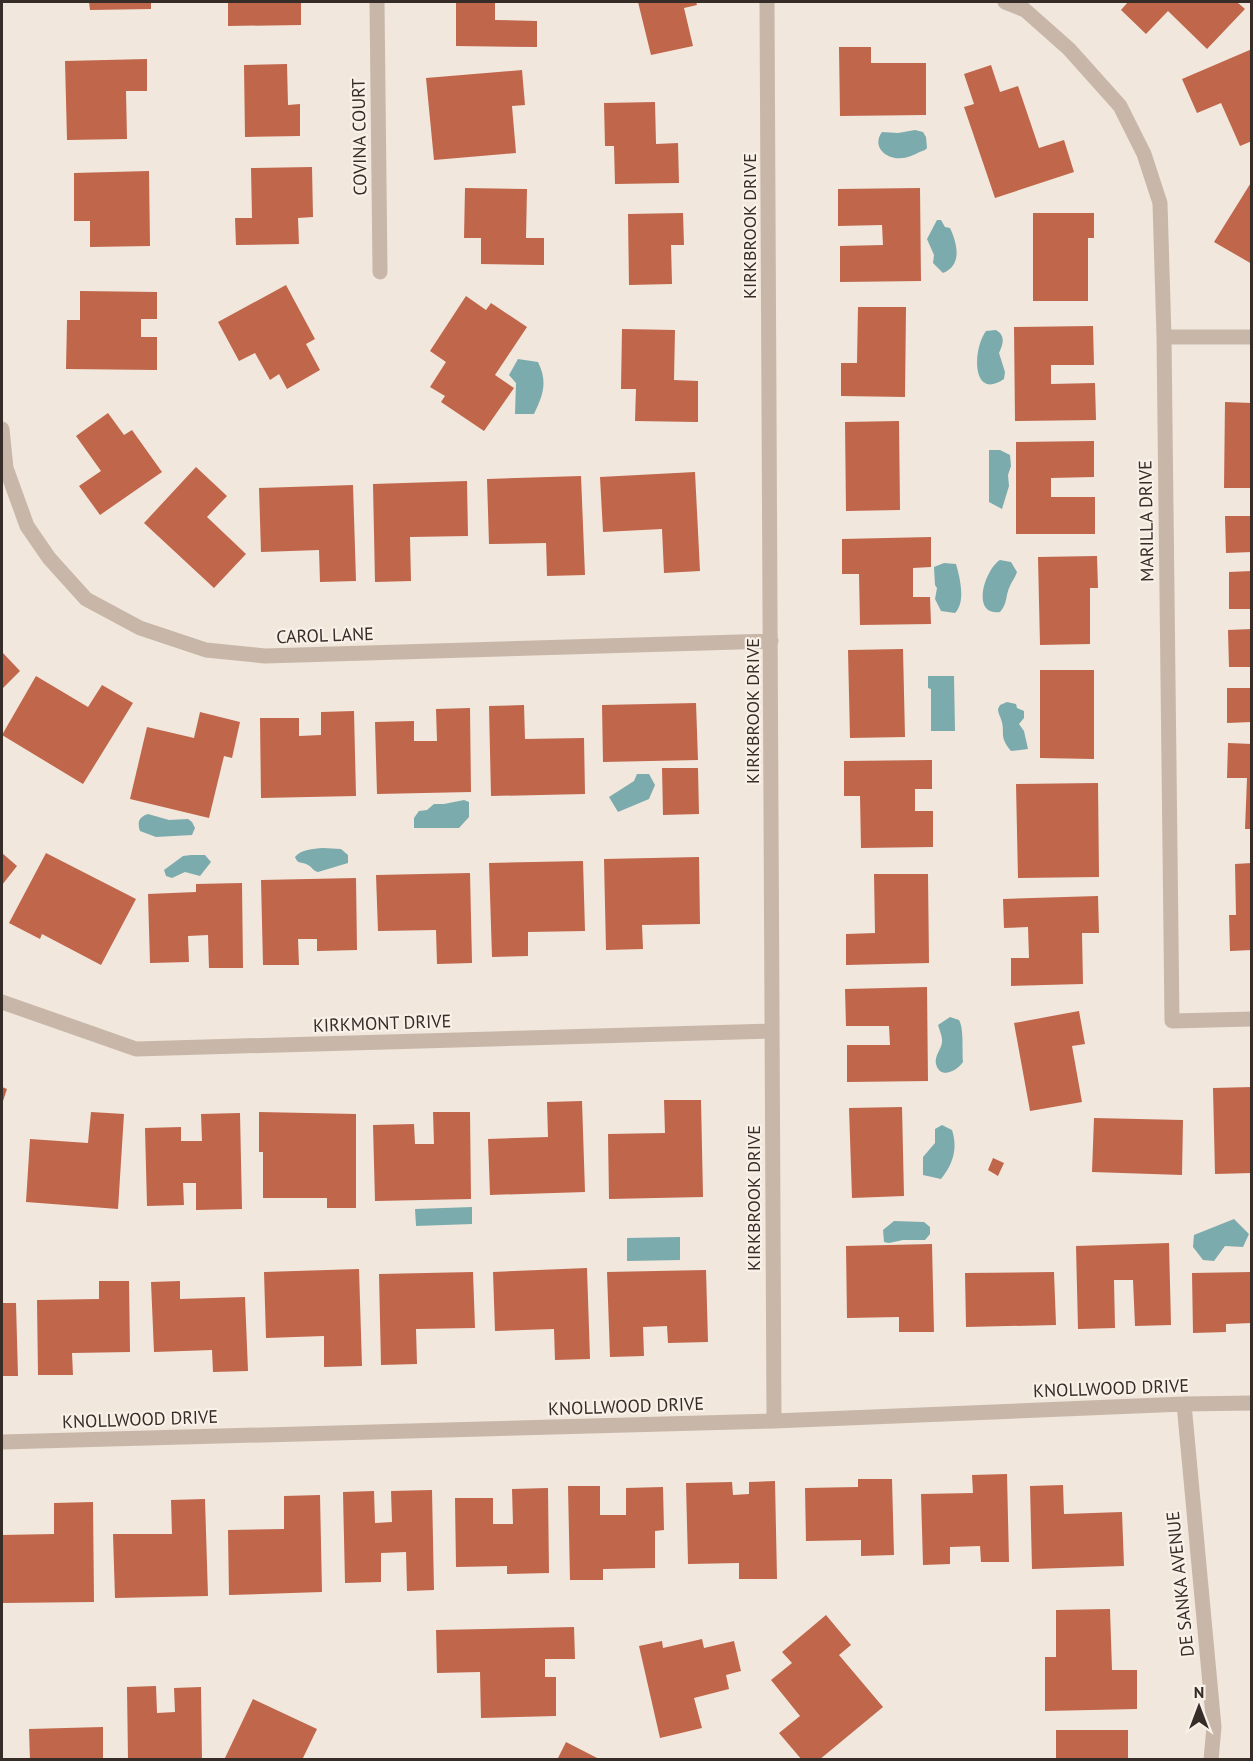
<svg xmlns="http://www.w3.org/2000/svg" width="1253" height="1761" font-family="'PT Sans',sans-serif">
  <rect width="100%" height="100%" fill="#f1e7dc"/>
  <path fill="#7cabad" d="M 915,130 L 923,132 L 926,137 L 927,148 L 925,150 C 918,152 910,158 902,158 C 887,160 871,147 882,132 L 898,133 Z
    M 937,220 L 941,220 L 945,227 L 950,228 C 957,243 963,265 943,273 L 933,263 L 934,255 L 927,239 Z
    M 996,330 C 1006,336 1003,344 999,353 L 1005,372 L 1004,379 C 972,401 972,350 986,331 Z
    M 518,359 L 538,362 C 548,382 543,395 534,414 L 515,414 L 516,383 L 509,375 Z
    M 989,450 L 1000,450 L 1010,455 L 1011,466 L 1008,475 L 1009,486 L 1002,509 L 989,502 Z
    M 1000,560 L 1011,562 L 1017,572 C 1015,578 1012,581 1010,586 C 1005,596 1008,603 1000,612 C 970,616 985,569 1000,560 Z
    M 944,563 L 956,564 C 960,578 966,602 955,613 L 941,611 L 935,599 L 937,588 L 935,585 L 934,567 Z
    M 928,676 L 954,676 L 955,731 L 931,731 L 931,689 L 928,688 Z
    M 1007,702 L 1016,704 L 1017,708 L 1024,711 L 1024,718 L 1019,724 L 1024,731 L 1028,749 L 1011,751 C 998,735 1006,734 1001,719 C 1000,716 998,713 998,709 L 1000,705 Z
    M 637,774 L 649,774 L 655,785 L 649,799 L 618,812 L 609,797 L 634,781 Z
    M 464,800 L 469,802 L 469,817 L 459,828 L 414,828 L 414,818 L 419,811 L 427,810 L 434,804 L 444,804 Z
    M 148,814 L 169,820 L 188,819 L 192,822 L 195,828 L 192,835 L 156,837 L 140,831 C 137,822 139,817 148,814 Z
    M 323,848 L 341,849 L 348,855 L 348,863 L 318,872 C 313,871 312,867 308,865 C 301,861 298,865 295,857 C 302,849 312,849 323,848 Z
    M 191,855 L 205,855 L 211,862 L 200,876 L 185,872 L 172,878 L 166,876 L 164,870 L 183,856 Z
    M 950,1017 L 959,1020 C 964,1028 962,1051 963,1062 C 957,1071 940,1080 936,1064 C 934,1055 943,1048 942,1040 C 942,1035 939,1029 938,1025 Z
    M 942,1125 L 952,1130 C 958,1149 953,1164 941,1179 L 923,1175 L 923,1157 L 935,1143 L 935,1129 Z
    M 472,1207 L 472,1224 L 416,1226 L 415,1209 Z
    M 1234,1219 L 1249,1234 L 1243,1247 L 1225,1246 L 1214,1261 L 1203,1260 L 1193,1247 L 1194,1235 Z
    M 894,1221 L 924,1222 L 930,1227 L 930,1234 L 925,1240 L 903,1240 L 889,1243 L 884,1242 L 883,1230 Z
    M 680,1237 L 680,1260 L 627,1261 L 627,1238 Z"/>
  <path fill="#c0664b" d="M 89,2 L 151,2 L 151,9 L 90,10 Z
    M 228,2 L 301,2 L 301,25 L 228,26 Z
    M 456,2 L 495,2 L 495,20 L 537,21 L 537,47 L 456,46 Z
    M 638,2 L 696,2 L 697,5 L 684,8 L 693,46 L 651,55 Z
    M 1128,2 L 1237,2 L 1245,9 L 1207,49 L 1168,11 L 1146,34 L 1121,10 Z
    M 839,47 L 871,47 L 871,63 L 926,63 L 926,115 L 840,116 Z
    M 1252,49 L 1252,141 L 1240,146 L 1221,103 L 1197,113 L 1182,79 Z
    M 147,59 L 147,91 L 126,91 L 127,139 L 67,140 L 65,61 Z
    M 287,64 L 288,105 L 300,104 L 300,136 L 245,137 L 244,65 Z
    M 991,65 L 1000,92 L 1018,86 L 1039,148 L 1064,140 L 1074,172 L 995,198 L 964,107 L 974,104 L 964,74 Z
    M 522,70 L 525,105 L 512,106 L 516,153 L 434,160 L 426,78 Z
    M 655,102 L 656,144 L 678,143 L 679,183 L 615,184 L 614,146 L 605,146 L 604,103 Z
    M 312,167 L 313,217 L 298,218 L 299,244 L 236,245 L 235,218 L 252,218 L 251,168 Z
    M 149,171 L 150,246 L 90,247 L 90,221 L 74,221 L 74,173 Z
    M 1252,181 L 1252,264 L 1214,242 Z
    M 465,188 L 527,189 L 526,238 L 544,238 L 544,265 L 481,264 L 481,238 L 464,238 Z
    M 920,188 L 921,281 L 840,282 L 840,246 L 883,245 L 882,225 L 838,226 L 838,189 Z
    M 683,213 L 684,245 L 671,245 L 672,284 L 629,285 L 628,214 Z
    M 1033,213 L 1094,213 L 1094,238 L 1088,238 L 1088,301 L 1033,301 Z
    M 286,285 L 315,339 L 306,344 L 320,370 L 287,389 L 279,374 L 270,380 L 255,353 L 239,361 L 218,322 Z
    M 80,291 L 157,292 L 157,319 L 141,319 L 141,337 L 157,337 L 157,370 L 66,369 L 67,320 L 80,320 Z
    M 466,296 L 486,310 L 491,303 L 527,327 L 495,375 L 514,388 L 484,431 L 441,402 L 445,396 L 430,387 L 446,362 L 430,351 Z
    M 858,307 L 906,307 L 905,397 L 841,396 L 841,363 L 857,363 Z
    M 1093,326 L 1094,365 L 1051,365 L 1051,384 L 1095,383 L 1096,420 L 1015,421 L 1014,327 Z
    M 622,329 L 675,330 L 674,380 L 698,381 L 698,422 L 635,421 L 636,389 L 621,389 Z
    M 1225,402 L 1252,403 L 1252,488 L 1224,488 Z
    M 108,413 L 124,435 L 132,430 L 162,472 L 100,515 L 79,486 L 101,471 L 76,436 Z
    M 899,421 L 900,510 L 846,511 L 845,422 Z
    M 1094,441 L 1094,477 L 1051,478 L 1051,497 L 1095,497 L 1095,534 L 1016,534 L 1016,442 Z
    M 196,467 L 227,496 L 207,517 L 246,554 L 214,588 L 144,523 Z
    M 695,472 L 700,571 L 664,573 L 662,529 L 603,532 L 600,477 Z
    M 581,476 L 585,575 L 547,576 L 546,543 L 489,544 L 487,479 Z
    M 467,481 L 468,536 L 410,537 L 411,581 L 375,582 L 373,484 Z
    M 353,485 L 356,581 L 320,582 L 319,550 L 261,552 L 259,488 Z
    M 1225,516 L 1252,516 L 1252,552 L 1226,553 Z
    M 931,537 L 931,567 L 913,568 L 913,597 L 930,597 L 931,624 L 860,625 L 859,574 L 842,574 L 842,539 Z
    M 1097,556 L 1098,588 L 1090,588 L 1090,644 L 1040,645 L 1038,557 Z
    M 1252,571 L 1252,609 L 1229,609 L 1229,572 Z
    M 1252,629 L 1252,667 L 1229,667 L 1228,630 Z
    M 903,649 L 905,737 L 850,738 L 848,650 Z
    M 2,652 L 20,671 L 2,689 Z
    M 1040,670 L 1094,670 L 1094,759 L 1040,758 Z
    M 36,676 L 88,707 L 102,685 L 133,703 L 83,784 L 2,735 Z
    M 1227,688 L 1252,688 L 1252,722 L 1227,723 Z
    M 696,703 L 698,760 L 603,762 L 602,705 Z
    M 524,705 L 525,739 L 584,738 L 585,794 L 491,796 L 489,706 Z
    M 470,708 L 471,792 L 377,794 L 375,722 L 414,721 L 414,741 L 437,741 L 436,709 Z
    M 354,711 L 356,796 L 261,798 L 260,718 L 299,718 L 299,736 L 321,735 L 321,712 Z
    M 200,712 L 240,722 L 232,758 L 224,756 L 209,818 L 130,799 L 147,727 L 194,738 Z
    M 1228,743 L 1252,744 L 1252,829 L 1245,829 L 1247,778 L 1227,778 Z
    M 932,760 L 932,789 L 915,789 L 915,811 L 933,811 L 933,847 L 861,848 L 860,796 L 844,796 L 844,761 Z
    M 662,768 L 698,768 L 699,814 L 663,815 Z
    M 1098,783 L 1099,877 L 1018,878 L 1016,784 Z
    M 2,853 L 17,866 L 2,885 Z
    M 46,853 L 136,899 L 101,965 L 42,934 L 40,939 L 9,923 Z
    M 699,857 L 700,924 L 642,925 L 643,949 L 606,950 L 604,859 Z
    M 583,861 L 585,931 L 528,932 L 528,956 L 492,957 L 489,863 Z
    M 1252,863 L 1252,950 L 1230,951 L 1229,915 L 1236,915 L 1235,864 Z
    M 470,873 L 472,963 L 437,964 L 436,930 L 378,931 L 376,875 Z
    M 874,874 L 928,874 L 929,963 L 846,965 L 846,934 L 875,933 Z
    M 356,878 L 357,950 L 317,951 L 317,939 L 298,939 L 299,965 L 263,965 L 261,880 Z
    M 242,883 L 243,968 L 209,968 L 208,935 L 188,936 L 189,962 L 150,963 L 148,894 L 196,892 L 196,884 Z
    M 1098,896 L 1099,933 L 1082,933 L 1083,984 L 1011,986 L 1011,958 L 1029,958 L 1028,927 L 1004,928 L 1003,899 Z
    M 927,987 L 928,1081 L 847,1082 L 847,1045 L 890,1045 L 889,1026 L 846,1026 L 845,989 Z
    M 1079,1011 L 1085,1044 L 1072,1046 L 1082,1102 L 1030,1111 L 1014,1023 Z
    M 2,1087 L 7,1089 L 2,1104 Z
    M 1252,1087 L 1252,1173 L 1215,1174 L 1213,1088 Z
    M 664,1100 L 701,1100 L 703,1197 L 609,1199 L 608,1134 L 665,1133 Z
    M 582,1101 L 585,1192 L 490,1195 L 488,1139 L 548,1137 L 547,1102 Z
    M 902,1107 L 904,1196 L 852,1198 L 849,1108 Z
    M 91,1112 L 124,1114 L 118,1209 L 26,1202 L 30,1139 L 88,1143 Z
    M 259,1112 L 356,1114 L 356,1208 L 327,1208 L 327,1198 L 263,1198 L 263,1152 L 259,1152 Z
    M 433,1112 L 470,1112 L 471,1199 L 375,1201 L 373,1125 L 414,1124 L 415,1144 L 434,1144 Z
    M 240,1113 L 242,1209 L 196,1210 L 196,1183 L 183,1183 L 184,1205 L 147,1206 L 145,1128 L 181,1127 L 181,1141 L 202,1141 L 201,1114 Z
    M 1094,1118 L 1183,1120 L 1182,1175 L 1092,1172 Z
    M 993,1158 L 1004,1163 L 998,1176 L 988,1170 Z
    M 1169,1243 L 1171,1325 L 1135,1326 L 1133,1280 L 1114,1280 L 1115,1328 L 1078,1329 L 1076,1246 Z
    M 932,1244 L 934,1332 L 899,1332 L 899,1317 L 847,1318 L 846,1246 Z
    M 587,1268 L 590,1359 L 555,1360 L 554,1329 L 495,1331 L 493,1272 Z
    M 359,1269 L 362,1366 L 324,1367 L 324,1336 L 266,1338 L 264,1272 Z
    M 706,1270 L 708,1342 L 668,1343 L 667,1326 L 643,1327 L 644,1356 L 610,1357 L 607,1272 Z
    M 473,1272 L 475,1328 L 416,1329 L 417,1364 L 381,1365 L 379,1274 Z
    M 1054,1272 L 1056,1325 L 966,1327 L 965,1273 Z
    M 1252,1272 L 1252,1323 L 1226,1324 L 1226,1332 L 1193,1333 L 1192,1273 Z
    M 99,1281 L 129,1281 L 130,1352 L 72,1353 L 73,1375 L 38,1375 L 37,1300 L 99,1299 Z
    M 180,1281 L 180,1299 L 245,1297 L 248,1371 L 213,1372 L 212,1350 L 154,1352 L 151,1282 Z
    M 2,1303 L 16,1303 L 18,1376 L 2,1376 Z
    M 1007,1474 L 1009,1562 L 981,1562 L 980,1546 L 950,1547 L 950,1564 L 923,1565 L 921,1494 L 973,1493 L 972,1475 Z
    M 858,1479 L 892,1479 L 894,1555 L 861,1556 L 861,1540 L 806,1541 L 805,1488 L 858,1487 Z
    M 775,1481 L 777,1579 L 739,1579 L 739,1563 L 688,1564 L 686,1483 L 732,1482 L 733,1495 L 749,1494 L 749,1482 Z
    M 1063,1485 L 1064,1514 L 1122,1512 L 1124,1566 L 1032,1569 L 1030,1486 Z
    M 568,1486 L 600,1486 L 600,1515 L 626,1515 L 626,1488 L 663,1487 L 664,1530 L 655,1531 L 655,1568 L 603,1569 L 603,1580 L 570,1580 Z
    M 548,1488 L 549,1573 L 507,1574 L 507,1566 L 456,1567 L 455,1498 L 493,1498 L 493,1524 L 513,1524 L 512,1489 Z
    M 432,1490 L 434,1590 L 407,1591 L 406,1552 L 381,1553 L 381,1582 L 345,1583 L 343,1492 L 374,1491 L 375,1523 L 392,1522 L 391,1491 Z
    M 320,1495 L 322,1592 L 229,1595 L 228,1530 L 284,1529 L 284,1496 Z
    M 205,1499 L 208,1596 L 115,1598 L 113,1534 L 172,1534 L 171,1500 Z
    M 93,1502 L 94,1602 L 2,1603 L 2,1535 L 54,1534 L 54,1503 Z
    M 1110,1609 L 1112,1670 L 1137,1670 L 1137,1709 L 1045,1711 L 1045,1657 L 1056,1657 L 1056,1610 Z
    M 826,1615 L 851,1645 L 839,1655 L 883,1707 L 819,1760 L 802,1760 L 779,1733 L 800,1716 L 771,1680 L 792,1663 L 782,1652 Z
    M 574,1627 L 575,1659 L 545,1659 L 545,1677 L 556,1677 L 556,1716 L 481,1718 L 480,1672 L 437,1673 L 436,1630 Z
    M 702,1639 L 704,1648 L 734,1641 L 741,1671 L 726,1675 L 729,1689 L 694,1698 L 702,1728 L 660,1738 L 639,1646 L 662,1641 L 663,1648 Z
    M 156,1686 L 157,1713 L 175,1712 L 174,1688 L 201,1687 L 202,1760 L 128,1760 L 127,1687 Z
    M 253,1699 L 317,1729 L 302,1760 L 224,1760 Z
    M 103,1727 L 103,1760 L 30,1760 L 29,1729 Z
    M 1056,1730 L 1128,1730 L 1128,1760 L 1056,1760 Z
    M 566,1742 L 601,1760 L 557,1760 Z"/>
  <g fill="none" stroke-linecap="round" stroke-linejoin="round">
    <path stroke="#c8b7a9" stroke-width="15" d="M 377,2 L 380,272
      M 767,2 L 774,1421
      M 1005,2 L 1025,10 L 1069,49 L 1120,106 L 1144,154 L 1160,203 L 1164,337 L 1172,1021 L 1252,1019
      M 1164,337 L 1252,337
      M 2,429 L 6,468 L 27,526 L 49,558 L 86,599 L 140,628 L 206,650 L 265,656 L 771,641
      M 2,1002 L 136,1049 L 772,1031
      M 1184,1404 L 1214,1727 L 1211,1760
      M 2,1442 L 774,1421 L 1184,1404 L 1252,1403"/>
  </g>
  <g text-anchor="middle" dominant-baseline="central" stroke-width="4.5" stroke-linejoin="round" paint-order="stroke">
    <g font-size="18" fill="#362c28" stroke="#f9f1e8">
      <text transform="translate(359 137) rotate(-91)">COVINA COURT</text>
      <text transform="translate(749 226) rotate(-90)">KIRKBROOK DRIVE</text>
      <text transform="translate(1146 521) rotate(-91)">MARILLA DRIVE</text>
      <text transform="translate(325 635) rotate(-2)">CAROL LANE</text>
      <text transform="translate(752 711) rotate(-90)">KIRKBROOK DRIVE</text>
      <text transform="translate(382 1023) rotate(-2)">KIRKMONT DRIVE</text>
      <text transform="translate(753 1198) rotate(-90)">KIRKBROOK DRIVE</text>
      <text transform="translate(1111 1388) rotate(-2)">KNOLLWOOD DRIVE</text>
      <text transform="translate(626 1406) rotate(-2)">KNOLLWOOD DRIVE</text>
      <text transform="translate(140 1419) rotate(-2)">KNOLLWOOD DRIVE</text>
      <text transform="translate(1180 1584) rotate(-96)">DE SANKA AVENUE</text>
    </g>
  </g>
  <rect width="1253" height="1761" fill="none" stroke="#362c28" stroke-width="6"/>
  <g transform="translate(1199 1707)" stroke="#f9f1e8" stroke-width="4.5" paint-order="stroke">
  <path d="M0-4.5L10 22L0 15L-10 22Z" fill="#362c28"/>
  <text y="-9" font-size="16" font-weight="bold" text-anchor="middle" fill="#362c28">N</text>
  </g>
</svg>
